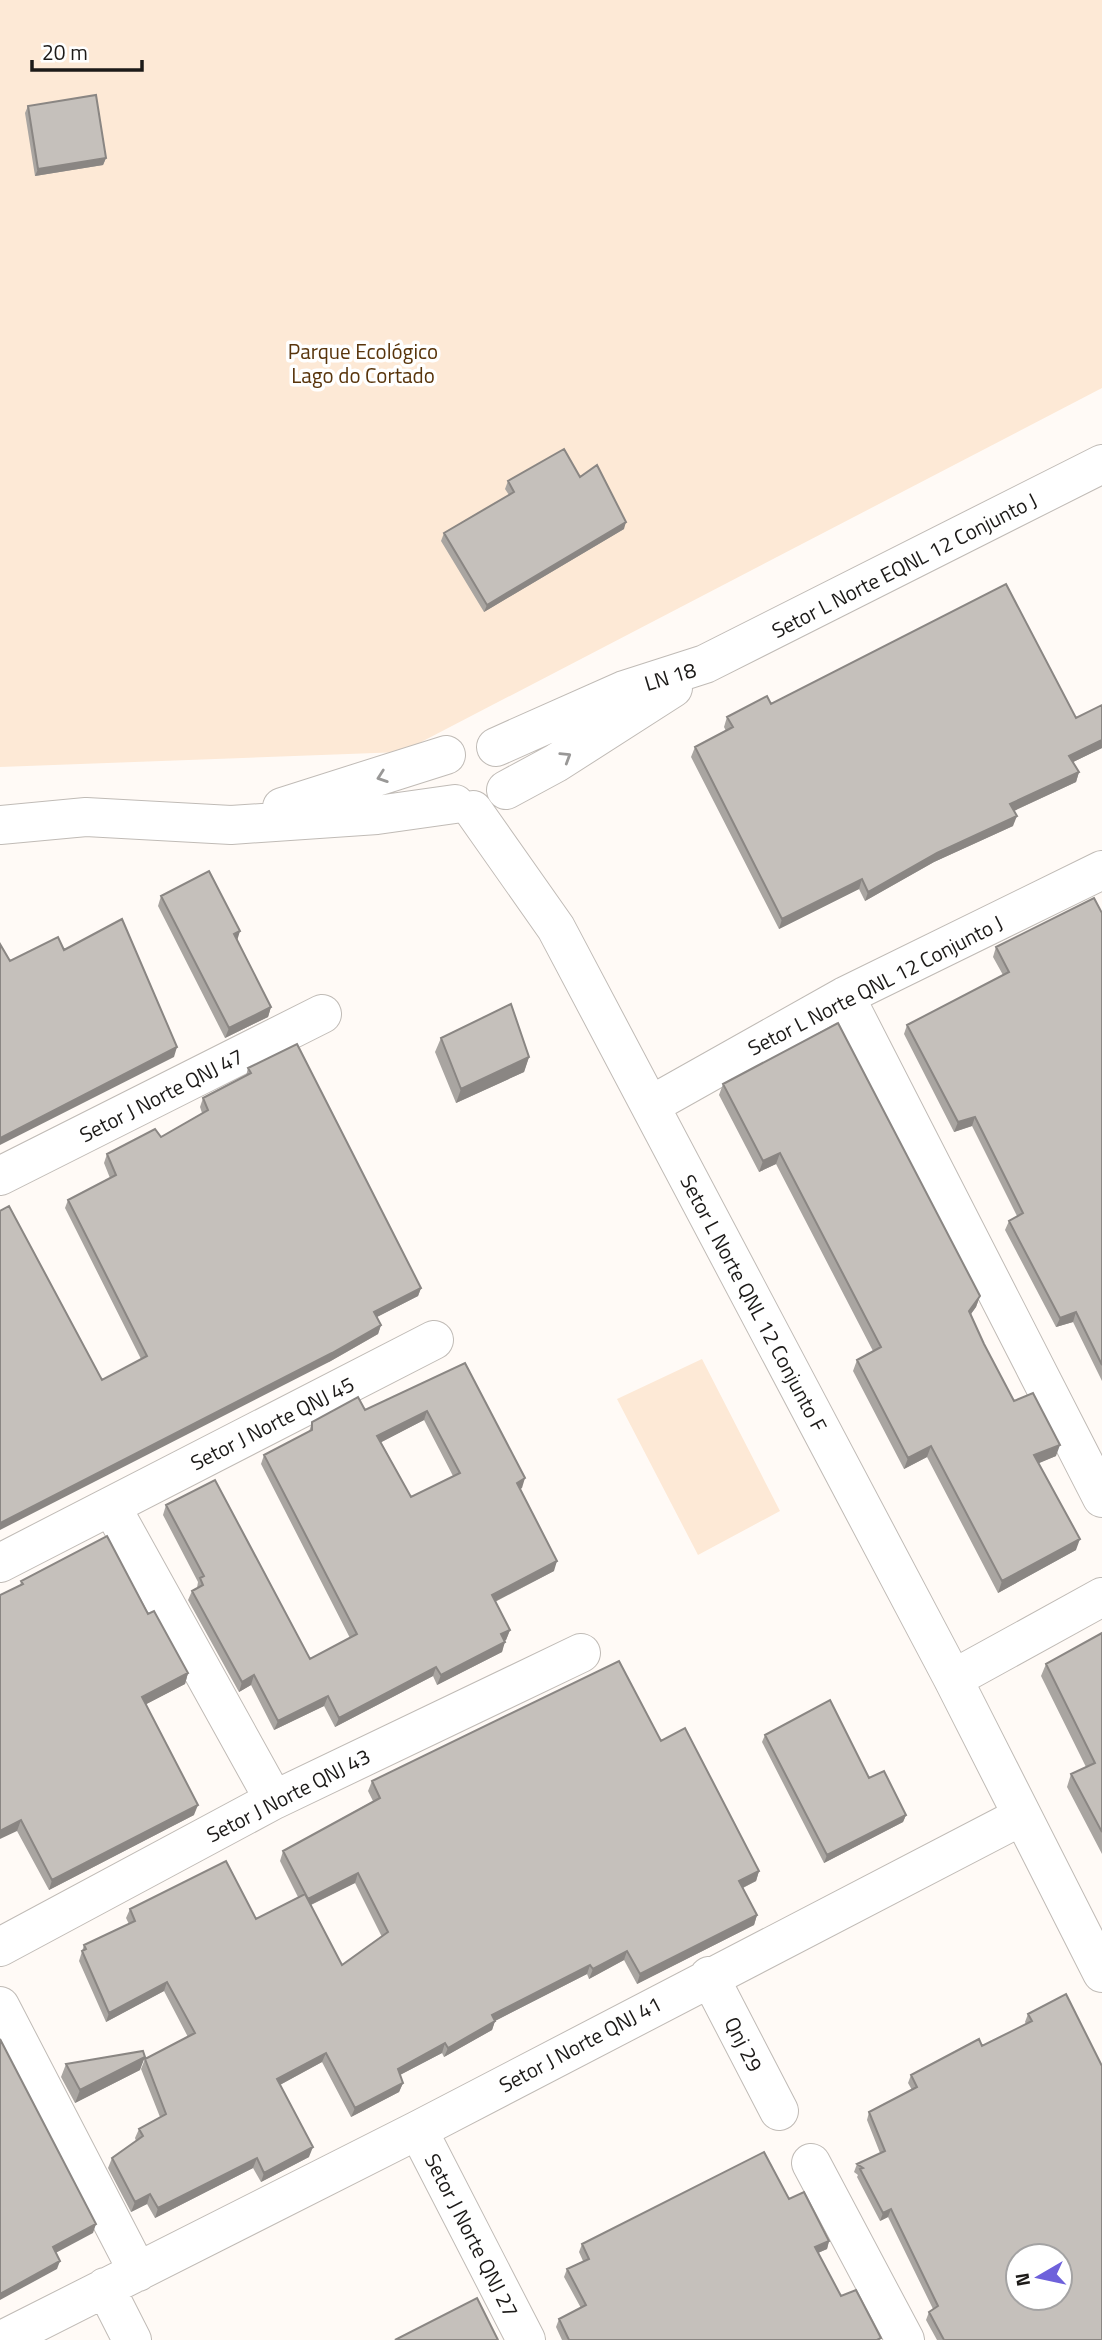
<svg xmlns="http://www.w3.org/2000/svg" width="1102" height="2340" font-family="'Titillium Web',sans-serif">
  <rect width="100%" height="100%" fill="#fffaf6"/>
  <path fill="#fde9d6" d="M 0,0 L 1102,0 L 1102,388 L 402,752 L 0,767 Z
    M 702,1359 L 780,1511 L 698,1555 L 617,1399 Z"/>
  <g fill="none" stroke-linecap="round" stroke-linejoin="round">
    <g stroke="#c0bbb6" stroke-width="40">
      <path id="minor" d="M 496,747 L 624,690 L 705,664 L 1102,464
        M 506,790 L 556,763 L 673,688
        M 282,807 L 446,755
        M 473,810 L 556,928 L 953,1679 L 1102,1973
        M 0,825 L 86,817 L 231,825 L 377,815 L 455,804
        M 845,996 L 1102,1498
        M 651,1105 L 845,996 L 1102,870
        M 0,1176 L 322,1014
        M 111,1506 L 274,1800
        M 0,1563 L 434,1340
        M 953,1679 L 1102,1597
        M 0,1947 L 274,1800 L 581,1653
        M 709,1976 L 779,2111
        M 0,2006 L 138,2272
        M 418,2130 L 526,2340
        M 811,2163 L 905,2340
        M 105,2287 L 132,2340
        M 2,2340 L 418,2130 L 1022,1816"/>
    </g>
    <use href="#minor" stroke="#fff" stroke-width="38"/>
  </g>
  <path fill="#a9a5a1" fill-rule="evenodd" d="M 28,106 L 106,158 L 103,165 L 35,176 L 25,113 Z
    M 580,477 L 624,529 L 484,612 L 441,541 L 444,533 L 509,495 L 505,489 L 508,481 Z
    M 771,704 L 1076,718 L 1102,705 L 1102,748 L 1073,762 L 1079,772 L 1076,782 L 1014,811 L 1013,826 L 934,862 L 865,901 L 859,889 L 779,929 L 691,757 L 695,747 L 726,731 L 724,727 L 727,717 Z
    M 161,896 L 271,1007 L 268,1017 L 225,1038 L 158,906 Z
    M 1102,913 L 1102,1381 L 1073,1322 L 1056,1327 L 1005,1230 L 1009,1221 L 1017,1216 L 972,1126 L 954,1132 L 904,1034 L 907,1025 L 1003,975 L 993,957 L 996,947 Z
    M 441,1038 L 529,1057 L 524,1072 L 456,1103 L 435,1052 Z
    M 248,1068 L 421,1288 L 418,1296 L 377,1317 L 381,1325 L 378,1334 L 329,1362 L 102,1380 L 141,1359 L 65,1208 L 68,1200 L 110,1178 L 104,1163 L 107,1154 L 161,1137 L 202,1113 L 200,1107 L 203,1098 L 246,1076 Z
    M 723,1084 L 980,1296 L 976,1307 L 971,1314 L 984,1344 L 1014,1401 L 1056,1456 L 1038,1463 L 1076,1550 L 998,1593 L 927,1457 L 904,1469 L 853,1371 L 857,1360 L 873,1351 L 776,1164 L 759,1172 L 719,1095 Z
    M 465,1363 L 522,1488 L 520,1489 L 554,1571 L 495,1602 L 510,1630 L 506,1640 L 504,1641 L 502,1652 L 437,1685 L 433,1676 L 335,1727 L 324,1706 L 274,1730 L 251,1685 L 239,1692 L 188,1600 L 192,1591 L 197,1588 L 198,1582 L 163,1515 L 166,1505 L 310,1659 L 350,1638 L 261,1464 L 264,1455 L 309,1432 L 312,1422 L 365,1410 ZM 424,1420 L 453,1476 L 411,1497 L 381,1442 Z
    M 21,1581 L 148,1614 L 188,1673 L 185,1684 L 146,1704 L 194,1815 L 49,1890 L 17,1831 L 20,1586 Z
    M 1102,1633 L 1102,1854 L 1067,1787 L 1071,1774 L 1086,1767 L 1041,1676 L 1046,1664 Z
    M 765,1735 L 869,1778 L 906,1815 L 903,1822 L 824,1863 L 762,1742 Z
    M 661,1741 L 759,1871 L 756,1881 L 743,1888 L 757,1915 L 754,1925 L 637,1984 L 624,1960 L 589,1979 L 587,1974 L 495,2021 L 492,2030 L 444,2057 L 442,2053 L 400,2075 L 403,2083 L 399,2092 L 351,2117 L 322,2062 L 280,2085 L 309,2157 L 261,2182 L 253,2168 L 155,2218 L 147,2204 L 131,2212 L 108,2168 L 112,2158 L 136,2141 L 135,2138 L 139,2129 L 160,2117 L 141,2069 L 145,2059 L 188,2037 L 164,1991 L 106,2022 L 79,1961 L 84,1945 L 129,1924 L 126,1918 L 130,1909 L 256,1919 L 298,1897 L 280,1861 L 283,1851 L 373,1801 L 368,1791 L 372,1781 ZM 355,1883 L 382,1937 L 342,1965 L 311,1905 Z
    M 1028,2014 L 1102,2066 L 1102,2340 L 937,2340 L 926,2320 L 929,2312 L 933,2309 L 888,2217 L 880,2221 L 857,2177 L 858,2175 L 854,2172 L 857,2164 L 880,2153 L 867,2120 L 869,2112 L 912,2090 L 908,2083 L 911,2075 L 982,2046 L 1026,2024 L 1025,2022 Z
    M 66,2064 L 140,2070 L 75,2103 L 61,2077 Z
    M 789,2199 L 829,2241 L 827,2249 L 818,2253 L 841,2296 L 880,2340 L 562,2340 L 556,2327 L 559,2319 L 581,2308 L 564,2277 L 567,2269 L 583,2261 L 579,2252 L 582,2244 Z"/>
  <path fill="#8a8683" d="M 106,158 L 103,165 L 35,176 L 38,169 Z
    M 626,522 L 624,529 L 484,612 L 487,605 Z
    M 1102,740 L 1102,748 L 1065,766 L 1069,756 Z
    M 1079,772 L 1076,782 L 1007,814 L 1010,804 Z
    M 1017,816 L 1013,826 L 934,862 L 865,901 L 868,892 L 937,853 Z
    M 862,879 L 859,889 L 779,929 L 782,919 Z
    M 240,931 L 237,941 L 234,934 Z
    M 271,1007 L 268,1017 L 225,1038 L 229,1028 Z
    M 177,1047 L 174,1057 L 0,1145 L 0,1138 Z
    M 529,1057 L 524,1072 L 456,1103 L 461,1089 Z
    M 975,1117 L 972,1126 L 954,1132 L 958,1122 Z
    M 780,1153 L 776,1164 L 759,1172 L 763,1161 Z
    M 421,1288 L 418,1296 L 371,1320 L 374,1312 Z
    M 980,1296 L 976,1307 L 965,1322 L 969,1311 Z
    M 1076,1312 L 1073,1322 L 1056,1327 L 1060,1318 Z
    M 381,1325 L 378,1334 L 329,1362 L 0,1530 L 0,1523 Z
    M 427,1411 L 424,1420 L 374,1446 L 377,1436 Z
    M 1060,1445 L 1056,1456 L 1030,1467 L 1034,1455 Z
    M 931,1446 L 927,1457 L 904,1469 L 908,1458 Z
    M 525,1478 L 522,1488 L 513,1492 L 517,1483 Z
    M 1080,1539 L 1076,1550 L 998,1593 L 1002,1581 Z
    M 557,1561 L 554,1571 L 488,1605 L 492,1595 Z
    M 510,1630 L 506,1640 L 498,1644 L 501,1634 Z
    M 505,1642 L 502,1652 L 437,1685 L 441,1675 Z
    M 436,1667 L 433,1676 L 335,1727 L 339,1718 Z
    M 188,1673 L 185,1684 L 139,1708 L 142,1697 Z
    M 254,1675 L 251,1685 L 239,1692 L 242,1682 Z
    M 328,1696 L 324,1706 L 274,1730 L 278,1721 Z
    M 198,1805 L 194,1815 L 49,1890 L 52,1880 Z
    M 906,1815 L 903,1822 L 824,1863 L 827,1855 Z
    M 21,1820 L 17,1831 L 0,1839 L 0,1831 Z
    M 759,1871 L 756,1881 L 736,1891 L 739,1881 Z
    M 358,1873 L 355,1883 L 304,1908 L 308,1899 Z
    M 757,1915 L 754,1925 L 637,1984 L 640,1974 Z
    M 627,1951 L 624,1960 L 589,1979 L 593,1969 Z
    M 590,1965 L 587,1974 L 489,2024 L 492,2015 Z
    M 167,1982 L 164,1991 L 106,2022 L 109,2013 Z
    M 495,2021 L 492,2030 L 444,2057 L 448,2048 Z
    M 445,2043 L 442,2053 L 394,2078 L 398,2069 Z
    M 326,2053 L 322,2062 L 274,2088 L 277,2079 Z
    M 145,2057 L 140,2070 L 75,2103 L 80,2090 Z
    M 403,2083 L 399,2092 L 351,2117 L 355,2108 Z
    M 313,2147 L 309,2157 L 261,2182 L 264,2173 Z
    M 257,2158 L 253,2168 L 155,2218 L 158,2208 Z
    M 150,2194 L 147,2204 L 131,2212 L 135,2202 Z
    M 891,2209 L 888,2217 L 880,2221 L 883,2213 Z
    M 96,2224 L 93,2233 L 50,2256 L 53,2247 Z
    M 829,2241 L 827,2249 L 813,2255 L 815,2247 Z
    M 60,2261 L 57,2269 L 0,2300 L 0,2294 Z"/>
  <path fill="#c5c0bb" stroke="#8a8683" stroke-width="2" fill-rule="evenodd" d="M 96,95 L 106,158 L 38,169 L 28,106 Z
    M 564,449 L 580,477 L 597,465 L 626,522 L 487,605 L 444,533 L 514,492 L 508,481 Z
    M 1006,584 L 1076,718 L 1102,705 L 1102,740 L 1069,756 L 1079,772 L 1010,804 L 1017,816 L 937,853 L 868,892 L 862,879 L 782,919 L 695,747 L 733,727 L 727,717 L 767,696 L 771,704 Z
    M 209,871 L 240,931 L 234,934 L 271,1007 L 229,1028 L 161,896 Z
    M 1094,898 L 1102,913 L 1102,1365 L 1076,1312 L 1060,1318 L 1009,1221 L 1023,1213 L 975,1117 L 958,1122 L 907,1025 L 1009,972 L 996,947 Z
    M 122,919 L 177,1047 L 0,1138 L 0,944 L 10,961 L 58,937 L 64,950 Z
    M 511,1004 L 529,1057 L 461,1089 L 441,1038 Z
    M 838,1023 L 980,1296 L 969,1311 L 984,1344 L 1014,1401 L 1033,1393 L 1060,1445 L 1034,1455 L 1080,1539 L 1002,1581 L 931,1446 L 908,1458 L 857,1360 L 881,1347 L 780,1153 L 763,1161 L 723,1084 Z
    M 297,1044 L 421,1288 L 374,1312 L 381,1325 L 332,1353 L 0,1523 L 0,1211 L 9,1206 L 102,1380 L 147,1356 L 68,1200 L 116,1175 L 107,1154 L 155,1129 L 161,1137 L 208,1110 L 203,1098 L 251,1073 L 248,1068 Z
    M 465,1363 L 525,1478 L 517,1483 L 557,1561 L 492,1595 L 510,1630 L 501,1634 L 505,1642 L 441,1675 L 436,1667 L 339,1718 L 328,1696 L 278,1721 L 254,1675 L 242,1682 L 192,1591 L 203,1585 L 200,1578 L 204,1576 L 166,1505 L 215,1480 L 310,1659 L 357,1634 L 264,1455 L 312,1430 L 312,1422 L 358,1397 L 365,1410 ZM 427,1411 L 460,1473 L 411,1497 L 377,1436 Z
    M 107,1536 L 148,1614 L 154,1611 L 188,1673 L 142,1697 L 198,1805 L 52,1880 L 21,1820 L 0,1831 L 0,1595 L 23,1584 L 21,1581 Z
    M 1102,1633 L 1102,1832 L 1071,1774 L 1095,1763 L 1046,1664 Z
    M 619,1661 L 661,1741 L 685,1728 L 759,1871 L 739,1881 L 757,1915 L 640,1974 L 627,1951 L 593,1969 L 590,1965 L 492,2015 L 495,2021 L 448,2048 L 445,2043 L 398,2069 L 403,2083 L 355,2108 L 326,2053 L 277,2079 L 313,2147 L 264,2173 L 257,2158 L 158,2208 L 150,2194 L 135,2202 L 112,2158 L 143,2136 L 139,2129 L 166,2114 L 145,2059 L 195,2033 L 167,1982 L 109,2013 L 82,1951 L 86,1949 L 84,1945 L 135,1921 L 130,1909 L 226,1861 L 256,1919 L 305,1894 L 342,1965 L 388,1932 L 358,1873 L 308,1899 L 283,1851 L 380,1798 L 372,1781 Z
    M 830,1700 L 869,1778 L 884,1771 L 906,1815 L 827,1855 L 765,1735 Z
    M 1066,1994 L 1102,2066 L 1102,2340 L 944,2340 L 929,2312 L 938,2306 L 891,2209 L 883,2213 L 860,2169 L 863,2168 L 857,2164 L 885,2151 L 869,2112 L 917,2087 L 911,2075 L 979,2039 L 982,2046 L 1032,2021 L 1028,2014 ZM 1018,2256 L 1060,2256 L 1060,2298 L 1018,2298 Z
    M 0,2039 L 96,2224 L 53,2247 L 60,2261 L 0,2294 Z
    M 143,2051 L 145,2057 L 80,2090 L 66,2064 Z
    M 764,2152 L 789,2199 L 804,2192 L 829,2241 L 815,2247 L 841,2296 L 856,2290 L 881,2338 L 877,2340 L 569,2340 L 559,2319 L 586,2305 L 567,2269 L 589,2259 L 582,2244 Z
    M 477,2298 L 498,2340 L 395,2340 Z"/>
  <defs><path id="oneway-chevron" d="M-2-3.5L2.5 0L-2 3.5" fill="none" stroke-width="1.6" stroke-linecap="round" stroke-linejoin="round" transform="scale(1.75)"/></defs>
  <g stroke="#999897">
    <use href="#oneway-chevron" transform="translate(566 757) rotate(-32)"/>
    <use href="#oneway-chevron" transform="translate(382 777) rotate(161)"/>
  </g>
  <g text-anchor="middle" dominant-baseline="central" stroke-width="7" stroke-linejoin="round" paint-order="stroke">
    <g font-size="21" fill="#58340b" stroke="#fff">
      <text x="363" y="351">Parque Ecológico<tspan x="363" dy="24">Lago do Cortado</tspan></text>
    </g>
    <g font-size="21" fill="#1c1a18" stroke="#fff">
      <text transform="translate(904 565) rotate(-27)">Setor L Norte EQNL 12 Conjunto J</text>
      <text transform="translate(670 676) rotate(-17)">LN 18</text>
      <text transform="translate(875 985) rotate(-27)">Setor L Norte QNL 12 Conjunto J</text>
      <text transform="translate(161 1095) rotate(-27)">Setor J Norte QNJ 47</text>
      <text transform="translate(754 1303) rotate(62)">Setor L Norte QNL 12 Conjunto F</text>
      <text transform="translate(272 1423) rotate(-27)">Setor J Norte QNJ 45</text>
      <text transform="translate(288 1795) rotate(-27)">Setor J Norte QNJ 43</text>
      <text transform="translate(580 2044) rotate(-28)">Setor J Norte QNJ 41</text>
      <text transform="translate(744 2044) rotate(63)">Qnj 29</text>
      <text transform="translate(472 2235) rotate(63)">Setor J Norte QNJ 27</text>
    </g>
  </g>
  <g transform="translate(1039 2277) rotate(261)"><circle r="33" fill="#ffffff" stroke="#a4a3a3" stroke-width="2"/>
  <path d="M0-5L12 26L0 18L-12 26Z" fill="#6e61db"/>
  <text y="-10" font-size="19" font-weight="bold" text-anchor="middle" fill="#1c1a18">N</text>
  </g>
  <path d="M32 60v10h110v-10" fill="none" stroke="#1c1a18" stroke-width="3.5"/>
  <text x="42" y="60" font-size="21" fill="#1c1a18" stroke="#ffffff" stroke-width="5" paint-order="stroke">20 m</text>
</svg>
